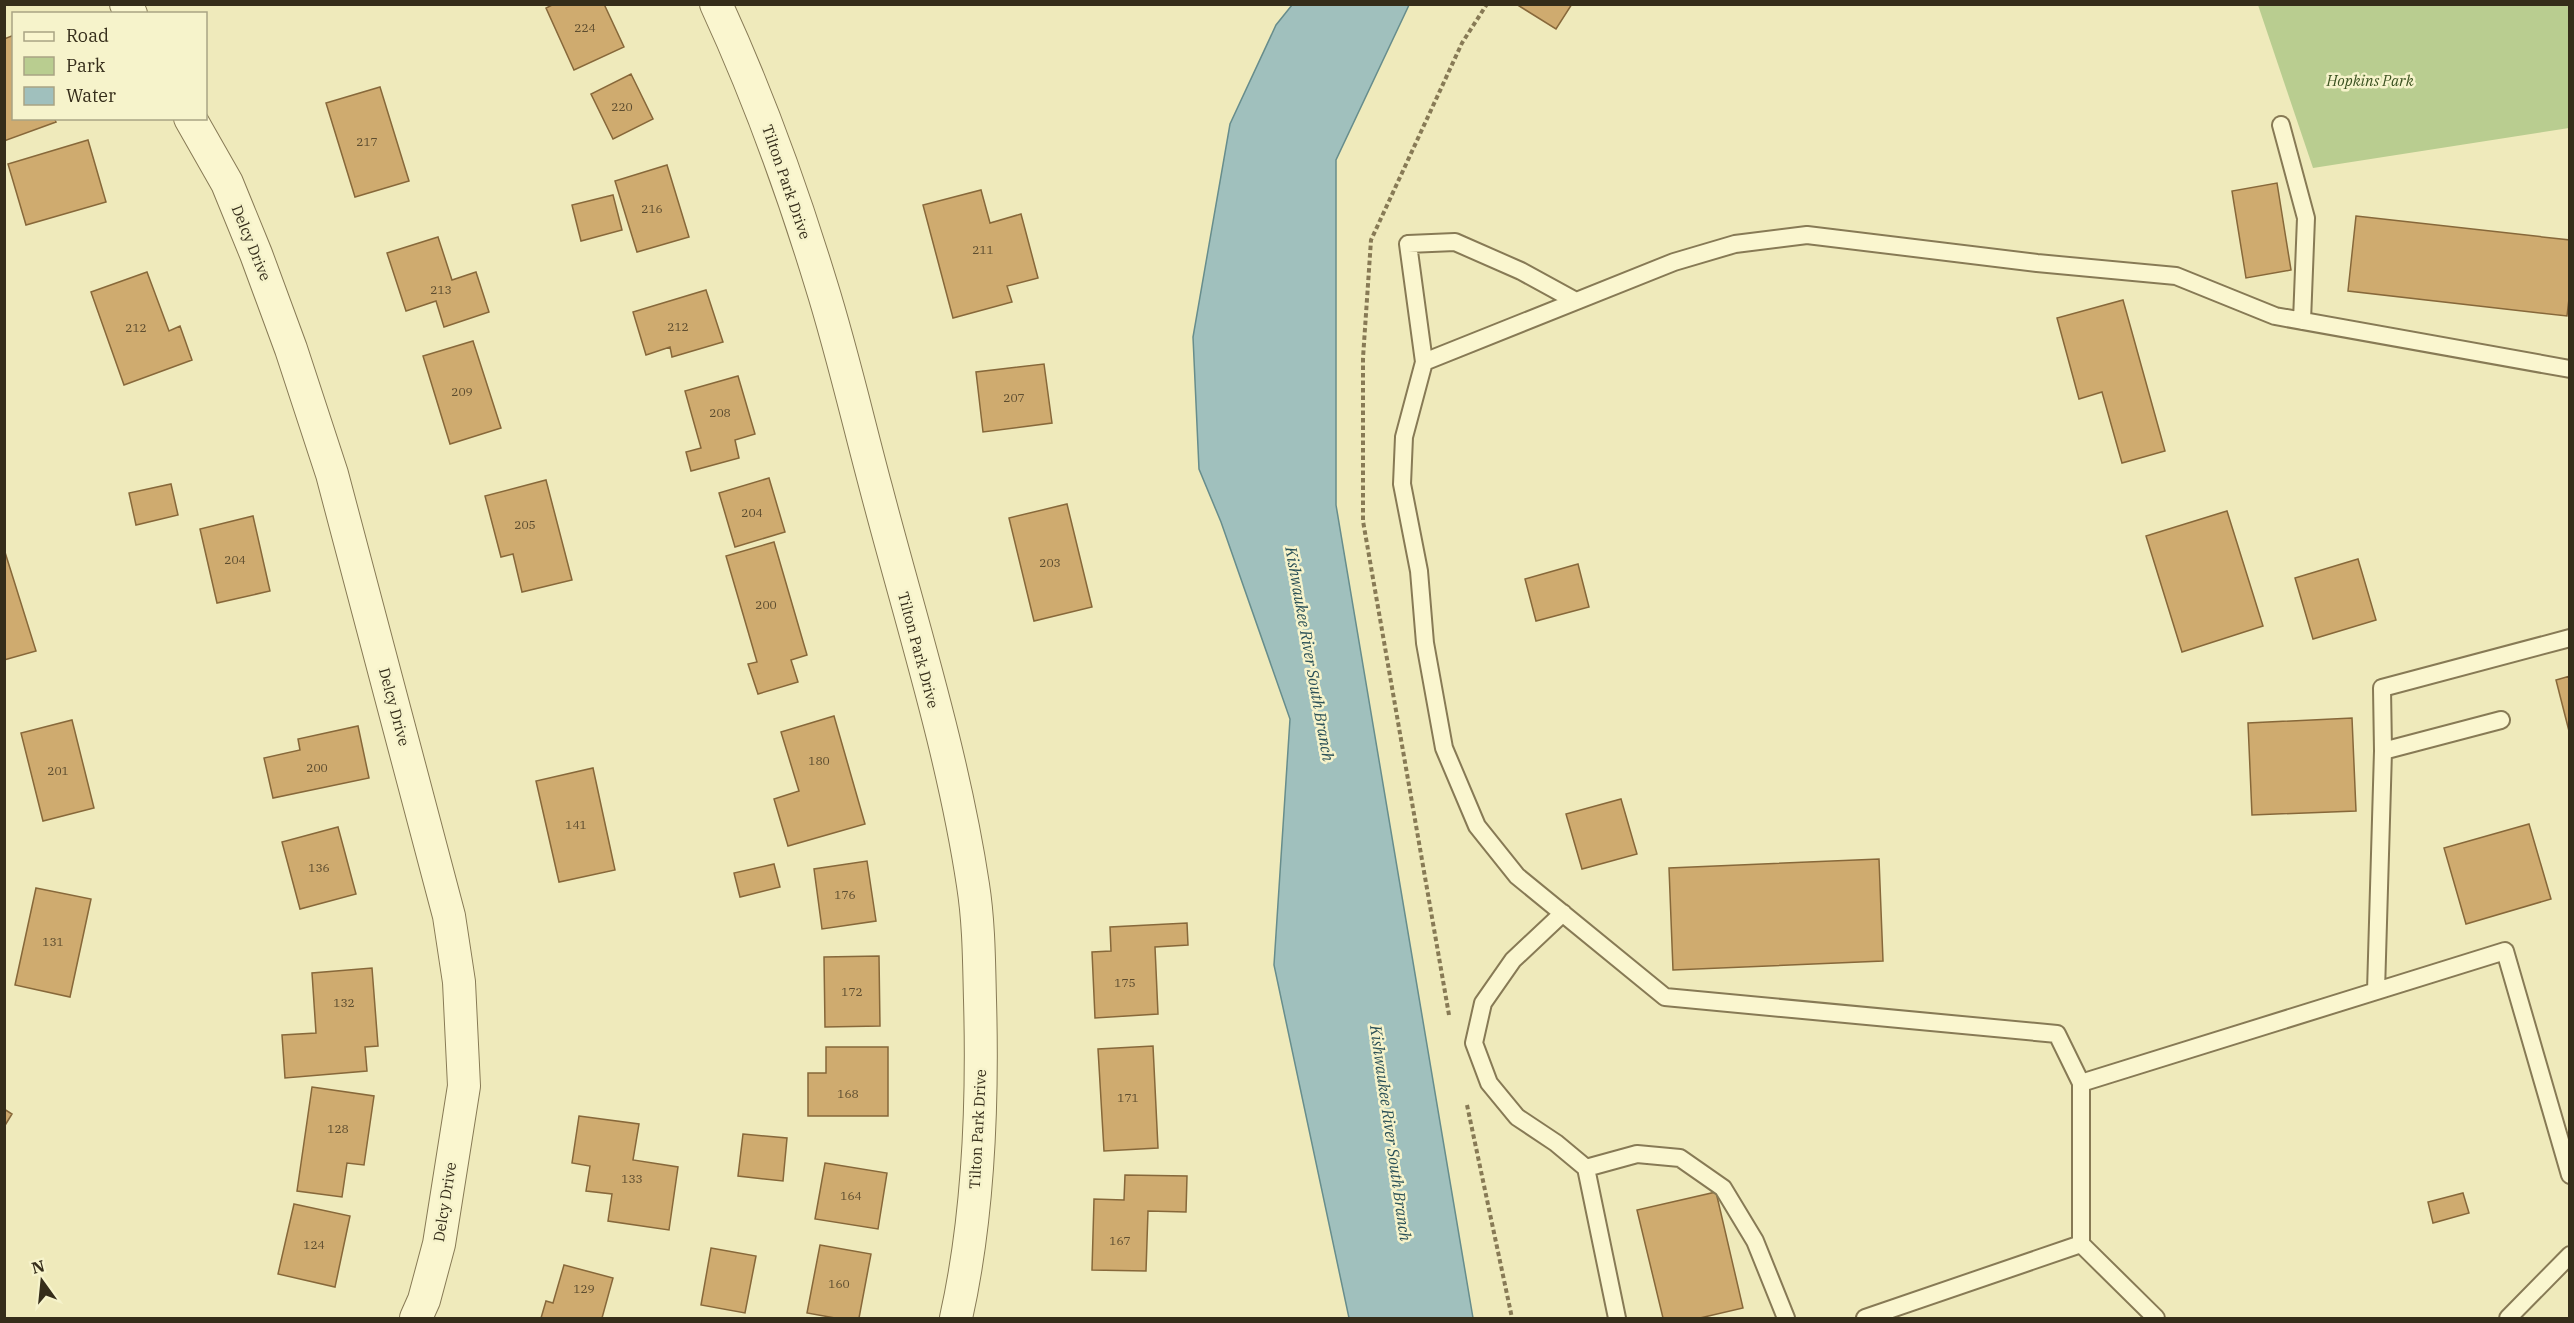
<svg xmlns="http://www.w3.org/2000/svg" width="2574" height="1323" viewBox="0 0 2574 1323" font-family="'IBM Plex Serif',serif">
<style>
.green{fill:#b9cd90}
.water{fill:#a0c0bd;stroke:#678d8c;stroke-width:1.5}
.building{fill:#cfab6f;stroke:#87683a;stroke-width:1.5}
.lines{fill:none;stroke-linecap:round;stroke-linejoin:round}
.lane-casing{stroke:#877a55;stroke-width:20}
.street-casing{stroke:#877a55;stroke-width:34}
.path{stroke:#877a55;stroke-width:4;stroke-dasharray:4.5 3;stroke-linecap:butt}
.lane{stroke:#faf6cf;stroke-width:16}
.street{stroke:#faf6cf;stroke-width:32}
.labels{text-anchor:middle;stroke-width:5;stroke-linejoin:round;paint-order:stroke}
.number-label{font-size:12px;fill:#5c4c2f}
.park-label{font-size:15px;font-style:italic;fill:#3b5220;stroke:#f6f3cb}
.street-label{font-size:15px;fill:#352d1a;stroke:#f6f3cb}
.water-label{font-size:16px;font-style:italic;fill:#294f56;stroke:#f6f3cb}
</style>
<rect width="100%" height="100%" fill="#efeabb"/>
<!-- green -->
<path class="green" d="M2258 5H2569V128L2313 168Z"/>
<!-- water -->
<path class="water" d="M1292 5H1409L1336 160V505L1473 1318H1349L1274 965 1290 719 1221 522 1199 469 1193 337 1230 124 1276 25Z"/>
<!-- building -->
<path class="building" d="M554 4H604L624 47 574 70 546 8Z
M1516 4H1572L1556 29Z
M14 35V118H54L56 122 4 141V39Z
M631 74 653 119 613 139 591 94Z
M380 87 409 181 355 197 326 103Z
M88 140 106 202 26 225 8 164Z
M667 165 689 237 637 252 615 181Z
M2277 183 2291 270 2246 278 2232 191Z
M981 190 990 223 1021 214 1038 278 1007 286 1012 302 953 318 923 205Z
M613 195 622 230 581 241 572 205Z
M2356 216 2570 240V290L2567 316 2348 291Z
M438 237 452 280 476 272 489 312 444 327 436 301 406 311 387 253Z
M147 272 169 331 180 326 192 360 124 385 91 292Z
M706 290 723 342 672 357 670 347 646 355 633 312Z
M2123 300 2165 451 2122 463 2102 392 2079 399 2057 318Z
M473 341 501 428 450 444 423 356Z
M1044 364 1052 423 983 432 976 372Z
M738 376 755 434 735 440 739 458 691 471 686 452 701 448 685 391Z
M769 478 785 532 735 547 719 493Z
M546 480 572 580 522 592 513 554 501 557 485 496Z
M171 484 178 515 136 525 129 493Z
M1067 504 1092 607 1034 621 1009 518Z
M2227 511 2263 626 2182 652 2146 536Z
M253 516 270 591 217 603 200 529Z
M774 542 807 655 791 660 798 682 758 694 748 664 757 662 726 556Z
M4 549 36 651 4 660Z
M2358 559 2376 620 2313 639 2295 578Z
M1578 564 1589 607 1536 621 1525 579Z
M2570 676V735L2556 680Z
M834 716 865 824 788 846 774 799 799 791 781 732Z
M2352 718 2356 811 2252 815 2248 723Z
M72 720 94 808 43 821 21 733Z
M358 726 369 778 273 798 264 758 300 750 298 739Z
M593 768 615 870 559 882 536 781Z
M1621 799 1637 854 1582 869 1566 814Z
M2529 824 2551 899 2466 924 2444 848Z
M338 827 356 894 300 909 282 842Z
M1879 859 1883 961 1673 970 1669 868Z
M867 861 876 921 822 929 814 869Z
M774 864 780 887 740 897 734 873Z
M36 888 91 899 70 997 15 985Z
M1187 923 1188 945 1155 947 1158 1014 1095 1018 1092 952 1111 951 1110 927Z
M879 956 880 1026 825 1027 824 957Z
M372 968 378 1046 365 1047 367 1071 285 1078 282 1035 316 1033 312 973Z
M1153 1046 1158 1148 1104 1151 1098 1049Z
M826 1047H888V1116H808V1073H826Z
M312 1087 374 1096 364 1165 347 1163 342 1197 297 1191Z
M4 1109 12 1114 4 1127Z
M579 1116 639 1124 633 1160 678 1167 669 1230 608 1221 612 1194 586 1191 590 1166 572 1163Z
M743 1134 787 1138 783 1181 738 1176Z
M825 1163 887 1173 878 1229 815 1219Z
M1125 1175 1187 1176 1186 1212 1148 1211 1146 1271 1092 1270 1094 1199 1124 1200Z
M1716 1192 1743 1308 1700 1318H1663L1637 1210Z
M2463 1193 2469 1213 2433 1223 2428 1202Z
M294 1204 350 1216 335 1287 278 1274Z
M820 1245 871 1254 859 1318H835L807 1313Z
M711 1248 756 1256 745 1313 701 1305Z
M564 1265 613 1278 602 1318H541L546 1301 553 1303Z"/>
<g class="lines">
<!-- lane casing -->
<g class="lane-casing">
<path id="lane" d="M2281 125 2306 218 2302 321
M1424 362 1408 244 1455 242 1521 271 1574 300
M2383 751 2501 720
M1563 913 1513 960 1483 1003 1474 1043 1489 1083 1517 1117 1556 1143 1586 1168 1637 1154 1680 1158 1723 1188 1755 1241 1786 1318
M2376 991 2383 751 2382 688 2570 638
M2081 1083 2505 951 2570 1175
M1586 1168 1617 1318
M2081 1244 2156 1318
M1865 1318 2081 1244V1083L2057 1034 1665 997 1517 876 1477 826 1444 748 1425 643 1419 571 1402 484 1404 437 1424 362 1674 262 1735 244 1807 235 2037 263 2176 276 2275 316 2570 369
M2508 1318 2570 1255"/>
</g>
<!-- street casing -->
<g class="street-casing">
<path id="street" d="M126 4 131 14
M716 4C758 95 792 189 821 284 842 351 858 421 876 488 910 618 953 752 973 885 979 923 979 962 980 1000 983 1106 979 1215 956 1318
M190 118 227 183 256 254 291 349 332 474 449 916 459 982 464 1086 439 1244 424 1300 416 1318"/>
</g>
<!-- path -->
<path class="path" d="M1449 1015 1363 521V358L1371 240 1462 43 1487 4
M1467 1105 1512 1318"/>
<!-- lane -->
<use href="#lane" class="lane"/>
<!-- street -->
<use href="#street" class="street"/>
</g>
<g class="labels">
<!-- number labels -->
<g class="number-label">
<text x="585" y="32">224</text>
<text x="622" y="111">220</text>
<text x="367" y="146">217</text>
<text x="652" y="213">216</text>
<text x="983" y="254">211</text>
<text x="441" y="294">213</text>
<text x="678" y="331">212</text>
<text x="136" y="332">212</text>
<text x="462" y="396">209</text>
<text x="1014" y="402">207</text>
<text x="720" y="417">208</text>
<text x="752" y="517">204</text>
<text x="525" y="529">205</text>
<text x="235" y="564">204</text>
<text x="1050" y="567">203</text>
<text x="766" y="609">200</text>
<text x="819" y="765">180</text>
<text x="317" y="772">200</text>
<text x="58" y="775">201</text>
<text x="576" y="829">141</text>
<text x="319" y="872">136</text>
<text x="845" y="899">176</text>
<text x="53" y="946">131</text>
<text x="1125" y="987">175</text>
<text x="852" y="996">172</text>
<text x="344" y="1007">132</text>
<text x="848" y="1098">168</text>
<text x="1128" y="1102">171</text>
<text x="338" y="1133">128</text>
<text x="632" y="1183">133</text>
<text x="851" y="1200">164</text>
<text x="1120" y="1245">167</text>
<text x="314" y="1249">124</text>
<text x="839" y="1288">160</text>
<text x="584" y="1293">129</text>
</g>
<!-- park labels -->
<g class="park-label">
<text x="2370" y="86">Hopkins Park</text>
</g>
<!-- street labels -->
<g class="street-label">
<text transform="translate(786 182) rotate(71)" y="5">Tilton Park Drive</text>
<text transform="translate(251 243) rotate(68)" y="5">Delcy Drive</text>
<text transform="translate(918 650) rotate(75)" y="5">Tilton Park Drive</text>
<text transform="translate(394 707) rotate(75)" y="5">Delcy Drive</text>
<text transform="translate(978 1129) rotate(-87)" y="5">Tilton Park Drive</text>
<text transform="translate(445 1202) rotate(-81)" y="5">Delcy Drive</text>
</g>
<!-- water labels -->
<g class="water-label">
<text transform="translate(1310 654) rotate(80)" y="6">Kishwaukee River South Branch</text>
<text transform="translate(1391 1133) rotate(82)" y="6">Kishwaukee River South Branch</text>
</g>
</g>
<!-- border -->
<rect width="2574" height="1323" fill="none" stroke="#352d1a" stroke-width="12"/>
<!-- legend -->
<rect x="12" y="12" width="195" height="108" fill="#f6f3cb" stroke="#a9a484" stroke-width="1.5"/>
<rect x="24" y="32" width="30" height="9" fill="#faf6cf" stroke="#a9a484" stroke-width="1.5"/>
<text x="66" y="42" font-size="18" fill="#352d1a">Road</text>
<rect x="24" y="57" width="30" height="18" fill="#b9cd90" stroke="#a9a484" stroke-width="1.5"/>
<text x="66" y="72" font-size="18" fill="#352d1a">Park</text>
<rect x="24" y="87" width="30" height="18" fill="#a0c0bd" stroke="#a9a484" stroke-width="1.5"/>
<text x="66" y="102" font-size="18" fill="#352d1a">Water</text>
<!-- north arrow -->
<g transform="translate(42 1281) rotate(345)" stroke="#f6f3cb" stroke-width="4.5" paint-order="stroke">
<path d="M0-4.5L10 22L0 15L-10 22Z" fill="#352d1a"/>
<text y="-9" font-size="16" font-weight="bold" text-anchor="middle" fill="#352d1a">N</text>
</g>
</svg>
